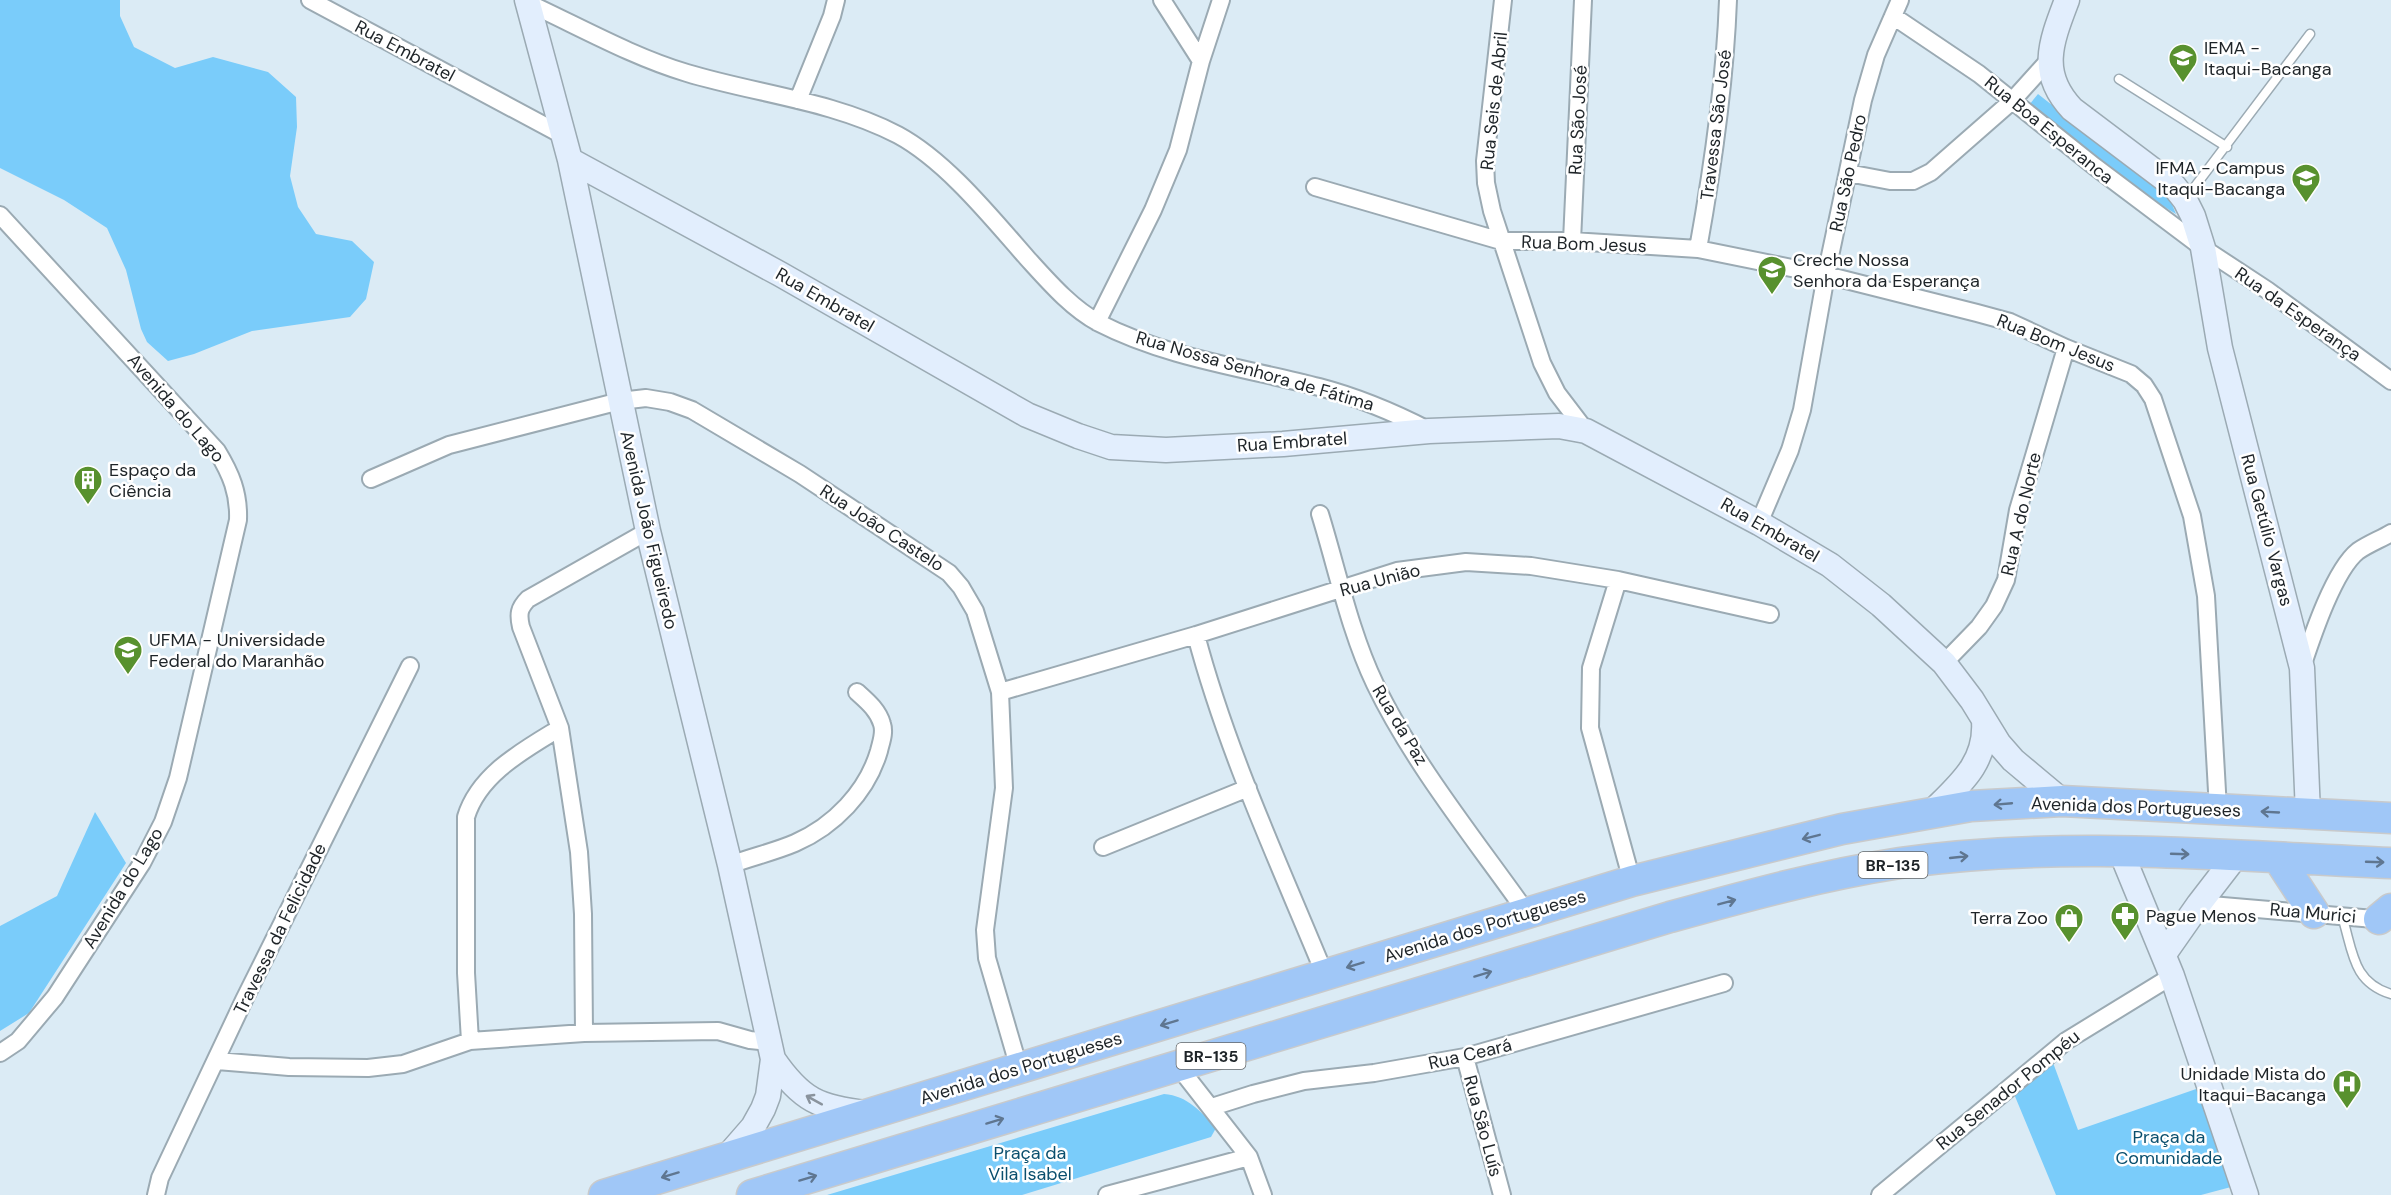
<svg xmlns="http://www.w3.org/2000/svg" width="2391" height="1195" viewBox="0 0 2391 1195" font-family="'DM Sans',sans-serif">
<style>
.green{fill:#7accfa}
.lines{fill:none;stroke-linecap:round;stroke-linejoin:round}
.lane-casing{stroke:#9baab3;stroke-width:11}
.street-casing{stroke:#9baab3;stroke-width:20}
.secondary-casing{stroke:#9baab3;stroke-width:27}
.highway-casing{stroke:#c9cacb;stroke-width:33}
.lane{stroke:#fff;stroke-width:8}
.street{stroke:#fff;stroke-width:16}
.secondary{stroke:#e2eefd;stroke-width:24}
.highway{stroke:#a0c7f7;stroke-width:30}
.oneway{stroke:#5f7690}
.oneway2{stroke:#8a939d}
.labels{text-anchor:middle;stroke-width:5;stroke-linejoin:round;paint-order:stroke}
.shield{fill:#fff;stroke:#626668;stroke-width:1.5}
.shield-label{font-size:16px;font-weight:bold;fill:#1e2428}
.poi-label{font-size:18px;fill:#1e2428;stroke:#fff;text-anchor:start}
.street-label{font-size:18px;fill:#1e2428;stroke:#fff}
.park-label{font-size:18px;fill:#0a4f6e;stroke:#fff}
</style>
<rect width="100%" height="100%" fill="#dbebf5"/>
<!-- green -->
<path class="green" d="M0 0H120V16L134 47 175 68 213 57 268 72 296 97 297 127 290 176 298 207 316 234 352 241 374 262 366 299 350 317 252 331 194 354 168 361 147 342 141 329 126 270 107 228 64 200 0 168Z
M2038 94 2169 197 2176 214 2140 192 2029 105Z
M95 812 126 863 29 1013 0 1031V926L57 896Z
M2052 1060 2078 1130 2199 1088 2231 1187 2201 1195H2056L2014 1094Z
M1164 1094C1188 1096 1200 1111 1216 1128L1211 1137 1022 1195H827Z"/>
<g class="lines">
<!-- lane casing -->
<g class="lane-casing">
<path id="lane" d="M2119 79 2227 147
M2187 197 2310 34
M2342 916C2353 951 2352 982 2391 994"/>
</g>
<!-- street casing -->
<g class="street-casing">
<path id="street" d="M310 0 564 136
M1162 0 1201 61
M1503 0 1485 161 1486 183 1492 211 1542 363 1557 393 1586 431
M528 3C580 27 633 57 687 73 757 94 833 101 898 135 946 161 991 217 1027 258 1048 281 1071 308 1099 323 1167 358 1246 368 1319 387 1357 397 1393 412 1428 430
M1893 16 1979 74 2094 166 2203 248 2267 290 2391 381
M798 100 832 16 836 0
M1848 173 1890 181H1913L1931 172 2012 101 2049 60
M1315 187 1501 241H1572L1698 249 1826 275 1977 313 2010 322 2066 348 2131 374 2144 385 2153 399 2192 516 2206 596 2218 809
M0 215 217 451C231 474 239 493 238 520L178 778 163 822 142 863 55 997 18 1041 0 1053
M1572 241 1583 0
M1698 249C1713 166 1725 84 1728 0
M1097 322 1153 210 1178 150 1201 61 1221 0
M371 479 449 445 620 401 646 398 670 402 692 410 800 474 949 573 961 587 975 611 1000 692 1004 788 985 930 987 958 1019 1068
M1320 514C1337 569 1350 632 1375 684 1413 763 1476 841 1527 913
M1759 523 1790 450 1802 410 1826 275 1863 100 1876 55 1900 0
M1618 580 1591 668 1590 728 1632 881
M1196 635C1227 752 1279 863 1325 975
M1944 663 1979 627 1994 606 2006 580 2018 510 2066 348
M2302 667C2312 637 2334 570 2358 551 2368 544 2381 539 2391 533
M1000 692 1196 635 1397 571 1466 562 1531 566 1618 580 1770 614
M1103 847 1248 788
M730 865C751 857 774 852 795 843 834 826 867 792 879 751 881 742 885 733 882 724 878 710 867 701 857 692
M2199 904 2386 920
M584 1033 583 914 579 852 560 728 521 627C518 614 519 608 528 599L648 531
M470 1041 466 973V817C479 774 524 750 560 728
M1465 1057 1502 1195
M217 1061 289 1067 368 1068 403 1064 470 1041 584 1033 718 1031 750 1040 769 1042
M1178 1066 1249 1157 1263 1195
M1212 1107 1253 1094 1304 1081 1374 1073 1465 1057 1724 983
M156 1195 160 1178 244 1000 410 666
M1107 1195 1249 1157
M1880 1195 2066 1041 2172 976"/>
</g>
<!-- secondary casing -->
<g class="secondary-casing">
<path id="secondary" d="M527 0 570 160 648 531 730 865 773 1059 768 1096 763 1109 753 1127 726 1158
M2067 0C2051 42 2038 73 2072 109L2174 186 2185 200 2193 216 2203 248 2220 348 2302 668 2308 814
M570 160 780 274 1027 415 1078 436 1111 447 1166 450 1283 444 1429 431 1559 426 1586 431 1759 523 1830 565 1881 605 1944 663 1972 700 1999 744 2013 760 2062 801
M1932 812C1959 785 1987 763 1984 721
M2121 852 2172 976 2246 1195
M2164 954 2199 904 2236 856
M773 1059C801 1100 819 1108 867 1113"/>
</g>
<!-- highway casing -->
<g class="highway-casing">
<path id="highway" d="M2278 858 2314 913
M2379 919 2391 909
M604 1195 1632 881 1842 829 1971 806 2062 801 2391 818
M752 1195 1670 917C1746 896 1822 875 1900 863 2062 840 2228 856 2391 863"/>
</g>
<!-- lane -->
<use href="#lane" class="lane"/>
<!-- street -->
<use href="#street" class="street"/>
<!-- secondary -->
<use href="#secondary" class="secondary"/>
<!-- highway -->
<use href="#highway" class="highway"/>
</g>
<!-- one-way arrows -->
<defs><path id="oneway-shaft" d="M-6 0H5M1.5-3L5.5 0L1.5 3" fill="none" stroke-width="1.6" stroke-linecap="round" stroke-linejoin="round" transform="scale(1.5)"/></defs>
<g class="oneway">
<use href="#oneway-shaft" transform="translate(2003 804) rotate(175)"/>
<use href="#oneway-shaft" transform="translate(2270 812) rotate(-177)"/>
<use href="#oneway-shaft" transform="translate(1811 837) rotate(166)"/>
<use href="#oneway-shaft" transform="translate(2180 854) rotate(2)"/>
<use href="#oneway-shaft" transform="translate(1959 857) rotate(-6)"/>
<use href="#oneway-shaft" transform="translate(2375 862) rotate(2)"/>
<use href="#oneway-shaft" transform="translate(1727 902) rotate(-15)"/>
<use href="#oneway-shaft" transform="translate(1355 965) rotate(163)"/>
<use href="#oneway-shaft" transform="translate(1483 974) rotate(-17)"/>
<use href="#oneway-shaft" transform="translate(1169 1023) rotate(163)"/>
<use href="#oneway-shaft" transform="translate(995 1121) rotate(-17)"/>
<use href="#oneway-shaft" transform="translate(670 1175) rotate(163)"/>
<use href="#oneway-shaft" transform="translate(808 1178) rotate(-17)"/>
</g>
<use class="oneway2" href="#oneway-shaft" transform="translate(814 1100) rotate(-151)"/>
<!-- icons -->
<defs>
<g id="university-pin" transform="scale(1.5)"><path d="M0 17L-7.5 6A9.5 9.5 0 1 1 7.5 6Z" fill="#58912e" stroke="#fff"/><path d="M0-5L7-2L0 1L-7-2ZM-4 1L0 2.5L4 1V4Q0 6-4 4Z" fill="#fff"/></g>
<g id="school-pin" transform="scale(1.5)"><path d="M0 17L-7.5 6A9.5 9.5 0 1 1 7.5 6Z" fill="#58912e" stroke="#fff"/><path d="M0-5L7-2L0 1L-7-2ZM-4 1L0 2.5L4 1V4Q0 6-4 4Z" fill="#fff"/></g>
<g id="building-pin" transform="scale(1.5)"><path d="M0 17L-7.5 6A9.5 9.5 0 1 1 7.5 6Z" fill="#58912e" stroke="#fff"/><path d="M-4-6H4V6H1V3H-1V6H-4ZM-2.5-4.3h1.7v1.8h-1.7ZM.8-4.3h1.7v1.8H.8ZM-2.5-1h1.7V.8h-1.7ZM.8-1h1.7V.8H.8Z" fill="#fff"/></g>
<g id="pharmacy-pin" transform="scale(1.5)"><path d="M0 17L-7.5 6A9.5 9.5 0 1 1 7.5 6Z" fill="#58912e" stroke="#fff"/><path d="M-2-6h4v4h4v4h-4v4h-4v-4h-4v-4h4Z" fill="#fff"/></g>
<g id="shop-pin" transform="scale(1.5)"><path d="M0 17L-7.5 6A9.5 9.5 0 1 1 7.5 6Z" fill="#58912e" stroke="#fff"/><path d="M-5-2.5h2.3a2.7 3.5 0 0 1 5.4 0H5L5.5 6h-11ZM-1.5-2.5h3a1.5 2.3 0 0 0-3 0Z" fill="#fff"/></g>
<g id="hospital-pin" transform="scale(1.5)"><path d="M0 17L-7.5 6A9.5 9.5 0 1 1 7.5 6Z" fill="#58912e" stroke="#fff"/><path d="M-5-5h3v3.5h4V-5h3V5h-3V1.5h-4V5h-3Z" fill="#fff"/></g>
</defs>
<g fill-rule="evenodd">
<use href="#university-pin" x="2183" y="58"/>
<use href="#university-pin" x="2306" y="178"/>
<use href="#school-pin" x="1772" y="270"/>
<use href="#building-pin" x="88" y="480"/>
<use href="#university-pin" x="128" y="650"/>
<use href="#pharmacy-pin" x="2125" y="916"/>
<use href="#shop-pin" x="2069" y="918"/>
<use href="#hospital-pin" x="2347" y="1084"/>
</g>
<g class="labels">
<!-- shield labels -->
<g class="shield">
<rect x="1858.5" y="852" width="69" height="26" rx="4.5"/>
<rect x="1176.5" y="1043" width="69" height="26" rx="4.5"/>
</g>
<g class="shield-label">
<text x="1893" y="871">BR-135</text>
<text x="1211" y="1062">BR-135</text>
</g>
<!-- poi labels -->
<g class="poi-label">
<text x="2204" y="54">IEMA -<tspan x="2204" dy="21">Itaqui-Bacanga</tspan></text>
<text x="2285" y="174" text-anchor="end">IFMA - Campus<tspan x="2285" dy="21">Itaqui-Bacanga</tspan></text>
<text x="1793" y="266">Creche Nossa<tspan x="1793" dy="21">Senhora da Esperança</tspan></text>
<text x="109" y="476">Espaço da<tspan x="109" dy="21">Ciência</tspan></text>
<text x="149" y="646">UFMA - Universidade<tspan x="149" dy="21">Federal do Maranhão</tspan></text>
<text x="2146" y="922">Pague Menos</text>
<text x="2048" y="924" text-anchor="end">Terra Zoo</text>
<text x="2326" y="1080" text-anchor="end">Unidade Mista do<tspan x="2326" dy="21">Itaqui-Bacanga</tspan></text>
</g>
<!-- street labels -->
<g class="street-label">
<text transform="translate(405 51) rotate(28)" y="6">Rua Embratel</text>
<text transform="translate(1494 101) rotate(-84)" y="6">Rua Seis de Abril</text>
<text transform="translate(1578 120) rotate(-87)" y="6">Rua São José</text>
<text transform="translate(1716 125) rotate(-83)" y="6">Travessa São José</text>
<text transform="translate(2049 130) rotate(39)" y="6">Rua Boa Esperanca</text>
<text transform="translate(1848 173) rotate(-78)" y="6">Rua São Pedro</text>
<text transform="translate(1584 244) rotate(2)" y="6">Rua Bom Jesus</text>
<text transform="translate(825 300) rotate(30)" y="6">Rua Embratel</text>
<text transform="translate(2298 314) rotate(35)" y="6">Rua da Esperança</text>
<text transform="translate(2056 343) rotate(22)" y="6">Rua Bom Jesus</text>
<text transform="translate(1255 371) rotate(16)" y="6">Rua Nossa Senhora de Fátima</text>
<text transform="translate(176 408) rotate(49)" y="6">Avenida do Lago</text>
<text transform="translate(1292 442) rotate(-4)" y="6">Rua Embratel</text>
<text transform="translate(2021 514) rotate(-77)" y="6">Rua A do Norte</text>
<text transform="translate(882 528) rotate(33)" y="6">Rua João Castelo</text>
<text transform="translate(649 530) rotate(77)" y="6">Avenida João Figueiredo</text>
<text transform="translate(1770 530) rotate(30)" y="6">Rua Embratel</text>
<text transform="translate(2267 530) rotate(75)" y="6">Rua Getúlio Vargas</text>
<text transform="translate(1380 580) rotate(-15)" y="6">Rua União</text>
<text transform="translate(1400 725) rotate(59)" y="6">Rua da Paz</text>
<text transform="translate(2136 807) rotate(2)" y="6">Avenida dos Portugueses</text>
<text transform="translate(123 888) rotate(-59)" y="6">Avenida do Lago</text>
<text transform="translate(2313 913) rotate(5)" y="6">Rua Murici</text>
<text transform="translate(1485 926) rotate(-17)" y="6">Avenida dos Portugueses</text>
<text transform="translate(280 929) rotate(-64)" y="6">Travessa da Felicidade</text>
<text transform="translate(1470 1054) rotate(-13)" y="6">Rua Ceará</text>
<text transform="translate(1021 1068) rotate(-17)" y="6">Avenida dos Portugueses</text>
<text transform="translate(2008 1090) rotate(-39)" y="6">Rua Senador Pompéu</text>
<text transform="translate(1483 1126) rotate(75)" y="6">Rua São Luís</text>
</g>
<!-- park labels -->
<g class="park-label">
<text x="2169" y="1143">Praça da<tspan x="2169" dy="21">Comunidade</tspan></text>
<text x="1030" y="1159">Praça da<tspan x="1030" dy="21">Vila Isabel</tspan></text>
</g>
</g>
</svg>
